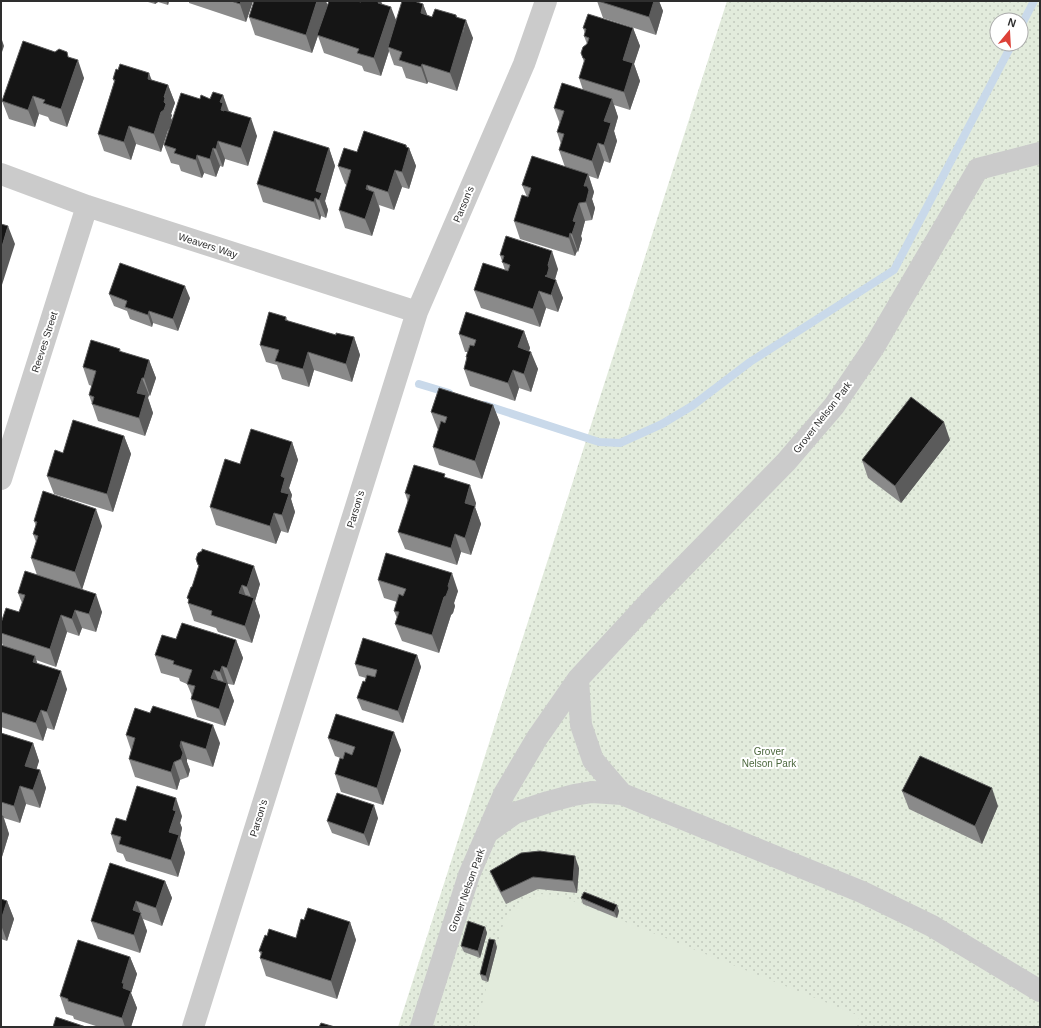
<svg xmlns="http://www.w3.org/2000/svg" width="1041" height="1028" viewBox="0 0 1041 1028" font-family="Helvetica,sans-serif">
<style>
.grass{fill:url(#grass-dots);fill-rule:evenodd}
.garden{fill:#e2ebdc}
.lines{fill:none;stroke-linecap:round;stroke-linejoin:round}
.stream{stroke:#c9d9ea;stroke-width:8}
.minor{stroke:#cbcbcb;stroke-width:22}
.wall{fill:#8a8a8a}
.shaded-wall{fill:#5b5b5b}
.building{fill:#151515;stroke:#5b5b5b}
.labels{text-anchor:middle;stroke-width:4;stroke-linejoin:round;paint-order:stroke}
.street-label{font-size:10px;fill:#2e2e2e;stroke:#fff}
.park-label{font-size:10px;fill:#4b673d;stroke:#fff}
</style>
<defs>
<pattern id="grass-dots" width="8" height="8" patternUnits="userSpaceOnUse"><rect width="8" height="8" fill="#e2ebdc"/><path d="M2 2h.1M6 6h.1" fill="none" stroke="#c2cabd" stroke-width="1.8" stroke-linecap="round"/></pattern>
</defs>
<rect width="100%" height="100%" fill="#fff"/>
<!-- grass -->
<path class="grass" d="M727 1H1040V1027H398ZM997 20H1021V44H997Z"/>
<!-- garden -->
<path class="garden" d="M537 894 558 895 860 1016 855 1027H476L504 921 517 905Z"/>
<g class="lines">
<!-- stream -->
<path class="stream" d="M1021 26 1034 1
M419 384 449 393
M485 405 599 442 620 443 662 424 692 406 750 362 894 270 1012 44"/>
<!-- minor -->
<path class="minor" d="M1 174 87 206 417 312
M1 479 87 206
M578 679 581 725 593 760 622 794 862 892 932 926 1040 991
M487 833 515 813 548 802 574 795 592 792 622 794
M193 1027 417 312 524 64 546 1
M421 1027 469 875 504 794 537 738 578 679 651 600 786 462 834 406 874 347 978 169 1040 153"/>
</g>
<!-- wall -->
<path class="wall" d="M148 1H169L168 5 158 2 155 4 148 2Z
M189 1H253L246 22 189 3Z
M597 1H659L663 11 656 35 603 18Z
M382 4 396 20 423 4 427 15 432 17 456 15 457 17 473 38 457 91 428 82 427 84 406 78 402 67 394 65 389 51 381 76 364 71 362 66 324 53 318 36 312 53 255 35 249 17 327 5Z
M583 28H633L640 46 634 64 640 81 630 110 614 105 618 117 614 131 617 141 610 163 604 161 598 179 589 176 594 192 592 199 595 208 592 220 585 221 581 236 582 239 578 252 577 251 575 256 520 239 514 221 527 197 522 185 565 167 559 150 561 144 557 132 560 124 554 108 583 90 579 78 584 62 581 53 587 44 584 36 585 33Z
M68 57 84 78 67 127 50 121 48 117 39 114 35 127 9 119 2 101Z
M113 79 152 80 168 85 175 103 171 114 172 115 171 118 172 120 200 99H210L223 95 229 111 257 136 248 166 225 159 223 167 220 166 216 177 204 173 202 178 181 171 179 165 171 163 164 145 169 128 168 130 161 152 136 144 131 160 104 151 98 134 114 82Z
M406 145 407 148H409L416 166 409 189 402 187 394 210 379 205 380 210 372 236 345 228 339 210 347 185 345 184 338 166Z
M329 148 335 166 325 201 328 210 326 218 321 216 320 220 263 202 257 184Z
M500 255 558 269 555 280 563 298 558 312 546 308 540 327 481 308 474 290 505 270Z
M109 294 190 298 178 331 153 323 152 327 130 319 127 311 114 306Z
M286 317 288 321 336 335 354 337 360 355 352 382 314 370 309 387 282 379 277 365 266 362 260 345Z
M524 331 530 348 529 351 538 369 531 392 519 388 515 401 470 386 464 369 467 359 466 357 468 352H465L459 334Z
M120 349 121 352 149 360 156 378 150 396 149 395 148 398 153 413 145 436 98 421 89 395 92 386 89 385 83 367Z
M493 405 500 423 482 479 439 465 433 447 439 430H438L431 412Z
M124 436 131 454 113 512 54 494 47 476 63 453Z
M950 440 901 503 868 478 862 460Z
M292 442 298 460 289 488 292 495 291 499 295 512 288 533 281 531 276 544 216 525 210 507 240 464Z
M446 478 476 503 475 507 481 524 471 555 461 552 457 565 405 549 398 532 408 502 405 493Z
M34 521 102 526 82 589 102 612 96 632 82 628 79 636 67 632 56 667 36 660 37 664 67 689 54 730 47 728 43 741 1 727V645L3 646 1 640V623L19 612 22 603 18 593 37 575 31 558 36 542 33 534 36 526Z
M196 559 260 584 255 601 260 616 252 643 218 632 216 628 194 621 188 603 189 601 187 598 192 587 199 567Z
M378 580 458 591 454 603 455 606 453 613 451 615 439 653 402 641 395 624 397 618 394 611 397 602 384 598Z
M176 639 236 640 243 658 234 685 228 684V685L234 701 225 726 197 717 191 699 192 696 187 684 180 681 179 678 161 673 155 655Z
M417 655 421 667 403 723 362 710 357 698 366 678 359 676 355 664Z
M1 733 33 743 39 761 36 769 40 770 46 788 40 808 26 804 20 823 4 818 9 834 1 860Z
M126 735 220 743 213 767 187 759V762L190 770 188 777 180 780 177 790 135 777 129 759 131 750Z
M328 738 401 750 383 805 341 792 335 774 343 759 335 756Z
M902 791 998 806 982 844 909 809Z
M182 816 180 823 182 828 180 838 185 853 178 877 126 861 123 854 117 852 111 834 126 821Z
M378 818 369 846 332 833 327 821Z
M579 868 577 893 538 889 506 904 495 883 490 871Z
M165 881 172 898 162 926 143 919 147 931 140 953 98 939 91 921Z
M581 898 619 911 617 918 583 904Z
M1 899 7 901 14 919 7 941 1 939Z
M304 920 350 922 356 940 337 999 266 976 260 958 261 955 259 951 267 936 296 938Z
M485 927 487 933 480 958 464 952 461 946Z
M497 947 488 982 482 980 480 974Z
M130 957 137 974 131 993 137 1008 131 1027H99L74 1019 73 1016 66 1014 60 996Z"/>
<!-- shaded-wall -->
<path class="shaded-wall" d="M154 1H158V2L155 4Z
M166 1H169L168 5Z
M241 1H253L246 22 240 4Z
M317 1H326L328 6 312 53 306 35Z
M379 1H381L387 16 378 3Z
M652 1H659L663 11 656 35 649 17Z
M423 4 430 22 421 13Z
M391 7 398 25 388 47 389 51 381 76 374 58Z
M456 15 463 33 466 20 473 38 457 91 450 73Z
M633 28 640 46 634 64 640 81 630 110 624 92 623 60Z
M1 37 4 46 1 55Z
M78 60 84 78 67 127 61 109Z
M422 64 428 82 427 84 421 67Z
M149 73 156 91 148 79Z
M168 85 175 103 171 114 172 115 171 118 173 122 171 127 168 130 161 152 154 134Z
M223 95 229 113 221 110 220 102Z
M33 96 39 114 35 127 28 110Z
M612 99 618 117 614 131 617 141 610 163 604 145V121Z
M251 118 257 136 248 166 241 148Z
M129 126 136 144 131 160 124 142Z
M218 141 225 159 223 167 216 149Z
M598 143 604 161 598 179 592 161Z
M406 145 409 151V148L416 166 409 189 402 172Z
M213 148 220 166 216 177 210 159Z
M329 148 335 166 325 201 328 210 326 218 316 191Z
M197 155 204 173 202 178 196 160Z
M395 170 402 187 394 210 388 192Z
M588 174 594 192 592 199 595 208 592 220 586 202 584 186Z
M367 185 372 198 374 192 380 210 372 236 365 219 366 189Z
M315 198 321 216 320 220 314 202Z
M579 203 585 221 581 236 582 239 578 252 572 234 573 221Z
M8 226 15 244 1 288V250Z
M570 233 577 251 575 256 569 238Z
M552 251 558 269 554 282 556 280 563 298 558 312 545 276Z
M185 286 190 298 178 331 173 319Z
M539 291 546 308 540 327 533 309Z
M149 311 153 323 152 327 148 315Z
M524 331 530 348 525 365 518 347Z
M354 337 360 355 352 382 346 364Z
M308 352 314 370 309 387 303 369Z
M531 352 538 369 531 392 524 374Z
M149 360 156 378 150 396 144 378Z
M513 370 519 388 515 401 508 383Z
M142 378 149 395 148 398 153 413 145 436 139 418 137 393Z
M493 405 500 423 482 479 475 461Z
M944 422 950 440 901 503 895 486Z
M124 436 131 454 113 512 107 494Z
M292 442 298 460 289 488 292 495 291 499 295 512 288 533 282 515 281 476Z
M470 485 476 503 475 507 481 524 471 555 465 538V503Z
M96 509 102 526 82 590 75 572Z
M274 513 281 531 276 544 270 526Z
M455 534 461 552 457 565 451 548Z
M254 566 260 584 255 601 260 616 252 643 245 626 253 602 247 587Z
M452 573 458 591 454 603 455 606 453 613 451 615 439 653 432 635Z
M242 585 248 603 239 593Z
M96 594 102 612 96 632 89 614Z
M75 610 82 628 79 636 72 619Z
M61 615 67 632 56 667 50 649Z
M236 640 243 658 234 685 227 668Z
M417 655 421 667 403 723 398 711Z
M35 656 41 674 33 662Z
M222 666 228 684V685L234 701 225 726 219 709 226 688 220 672Z
M214 670 221 688 211 678Z
M61 671 67 689 54 730 47 712Z
M41 710 47 728 43 741 36 723Z
M213 725 220 743 213 767 206 749Z
M394 732 401 750 383 805 377 788Z
M181 741 187 759V762L190 770 188 777 181 759 180 746Z
M33 743 39 761 32 784 25 766Z
M174 762 180 780 177 790 171 772Z
M40 770 46 788 40 808 33 790Z
M20 786 26 804 20 823 14 806Z
M992 788 998 806 982 844 975 826Z
M176 798 182 816 180 823 182 828 180 838 185 853 178 877 171 860 169 832 173 810Z
M374 805 378 818 369 846 364 834Z
M3 816 9 834 1 860V822Z
M575 856 579 868 577 893 573 881Z
M165 881 172 898 162 926 156 908Z
M7 901 14 919 7 941 1 925V920Z
M136 901 147 931 140 953 134 935 133 910Z
M617 905 619 911 617 918 614 912Z
M350 922 356 940 337 999 331 981Z
M485 927 487 933 480 958 478 951Z
M495 940 497 947 488 982 486 976Z
M130 957 137 974 131 993 137 1008 131 1027H125L122 1018 123 988 122 983Z"/>
<!-- building -->
<path class="building" d="M231 1H241L240 4Z
M254 1H317L306 35 249 17Z
M329 1H357L361 2 362 1H379L378 3 391 7 374 58 357 53 359 49 317 35Z
M402 1H414L423 4 421 13 432 17 435 9 456 15V17L466 20 450 73 422 64 421 67 399 60 402 52 388 47Z
M598 1H654L649 17Z
M588 14 633 28 623 60 633 63 624 92 579 78 585 59 583 58 581 53 583 47 587 44 589 38 584 36 586 29 583 28Z
M23 41 55 52 59 49 67 52 68 57 78 60 61 109 43 103 45 100 33 96 28 110 2 101Z
M120 64 149 73 148 79 168 85 164 97 165 98 164 102 166 104 164 110 161 112 154 134 129 126 124 142 98 134 115 80 113 79 116 69 118 70Z
M562 83 612 99 604 121 611 123 604 145 598 143 592 161 559 150 564 134 557 132 564 111 554 108Z
M213 92 223 95 220 102 223 103 221 110 224 111V110L251 118 241 148 218 141 216 149 213 148 210 159 197 155 196 160 174 153 176 149 164 145 181 93 200 99 201 95 210 99Z
M274 131 329 148 316 191 322 193 319 200 315 198 314 202 257 184Z
M364 131 406 145V147L409 148 402 172 395 170 388 192 367 185 366 189 374 192 365 219 339 210 351 170 338 166 344 148 357 152Z
M532 156 588 174 584 186H587L589 190 586 202 579 203 573 221 576 222 572 234 570 233 569 238 514 221 522 195 528 197 531 188 522 185Z
M1 224 8 226 1 250Z
M506 236 552 251 548 265 549 268 547 275 545 276 556 280 551 295 539 291 533 309 474 290 483 263 508 271 510 265 502 262 504 256 500 255Z
M120 263 185 286 173 319 149 311 148 315 125 307 127 301 109 294Z
M269 312 286 317 285 320 336 335V333L354 337 346 364 308 352 303 369 275 361 279 350 260 345Z
M466 312 524 331 518 347 531 352 524 374 513 370 508 383 464 369 467 357H466L470 345 474 346 476 340 459 334Z
M91 340 120 349 119 351 149 360 144 378H142L137 393 146 395 139 418 92 404 94 397 89 395 96 371 83 367Z
M439 388 493 405 475 461 433 447 441 421 445 423 447 417 431 412Z
M911 397 944 422 895 486 862 460Z
M73 420 124 436 107 494 47 476 55 450 63 453Z
M251 429 292 442 281 476 285 478 281 492 289 494 282 515 274 513 270 526 210 507 225 459 240 464Z
M414 465 445 474 444 477 470 485 465 503 475 506 465 538 455 534 451 548 398 532 410 495 405 493Z
M43 491 96 509 75 572 31 558 38 536 33 534 37 522 34 521Z
M202 549 254 566 247 587 242 585 239 593 254 598 245 626 211 615 212 611 188 603 189 599 187 598 191 587H192L199 565H198L196 559 198 553 202 551Z
M386 553 452 573 448 586 449 588 446 596 444 597 432 635 395 624 399 612 394 611 399 594 403 596 406 589 378 580Z
M25 571 96 594 89 614 75 610 72 619 61 615 50 649 1 633V623L6 608 19 612 25 595 18 593Z
M182 623 236 640 227 668 222 666 220 672 214 670 211 678 227 683 219 709 191 699 195 686 187 684 192 670 173 664 174 661 155 655 162 635 176 639Z
M363 638 417 655 398 711 357 698 363 681 365 682 367 675 375 677 377 670 355 664Z
M1 645 35 656 33 662 61 671 47 712 41 710 36 723 1 712Z
M153 706 213 725 206 749 181 741 180 746 183 753 181 759 174 762 171 772 129 759 135 738 126 735 135 708 150 713Z
M336 714 394 732 377 788 335 774 340 758 343 759 345 752 352 755 355 747 328 738Z
M1 733 33 743 25 766 40 770 33 790 20 786 14 806 1 802Z
M920 756 992 788 975 826 902 791Z
M137 786 176 798 173 810 176 811 169 832 179 835 171 860 119 844 121 837 111 834 116 818 126 821Z
M337 793 374 805 364 834 327 821Z
M1 816H3L1 822Z
M540 851 575 856 573 881 533 877 501 892 490 871 521 853Z
M110 863 165 881 156 908 136 901 133 910 141 913 134 935 91 921Z
M584 892 617 905 614 912 581 898Z
M1 899 7 901 1 920Z
M308 908 350 922 331 981 260 958 262 952 259 951 265 935 267 936 269 929 296 938 301 919 304 920Z
M468 921 485 927 478 951 461 946Z
M489 939 495 940 486 976 480 974Z
M78 940 130 957 122 983H124L123 988 131 991 122 1018 68 1001V999L60 996Z
M56 1017 86 1027H53Z
M321 1023 335 1027H319Z"/>
<g class="labels">
<!-- street labels -->
<g class="street-label">
<text transform="translate(463 204) rotate(-67)" y="4">Parson's</text>
<text transform="translate(208 245) rotate(18)" y="4">Weavers Way</text>
<text transform="translate(44 342) rotate(-72)" y="4">Reeves Street</text>
<text transform="translate(822 417) rotate(-52)" y="4">Grover Nelson Park</text>
<text transform="translate(355 509) rotate(-73)" y="4">Parson's</text>
<text transform="translate(258 818) rotate(-73)" y="4">Parson's</text>
<text transform="translate(466 890) rotate(-70)" y="4">Grover Nelson Park</text>
</g>
<!-- park labels -->
<g class="park-label">
<text x="769" y="755">Grover<tspan x="769" dy="12">Nelson Park</tspan></text>
</g>
</g>
<!-- border -->
<rect width="1041" height="1028" fill="none" stroke="#2e2e2e" stroke-width="4"/>
<!-- north arrow -->
<g transform="translate(1009 32) rotate(18)"><circle r="19" fill="#ffffff" stroke="#ababab"/>
<path d="M0-3L7 15L0 10L-7 15Z" fill="#dd4138"/>
<text y="-6" font-size="11" font-weight="bold" text-anchor="middle" fill="#2e2e2e">N</text>
</g>
</svg>
